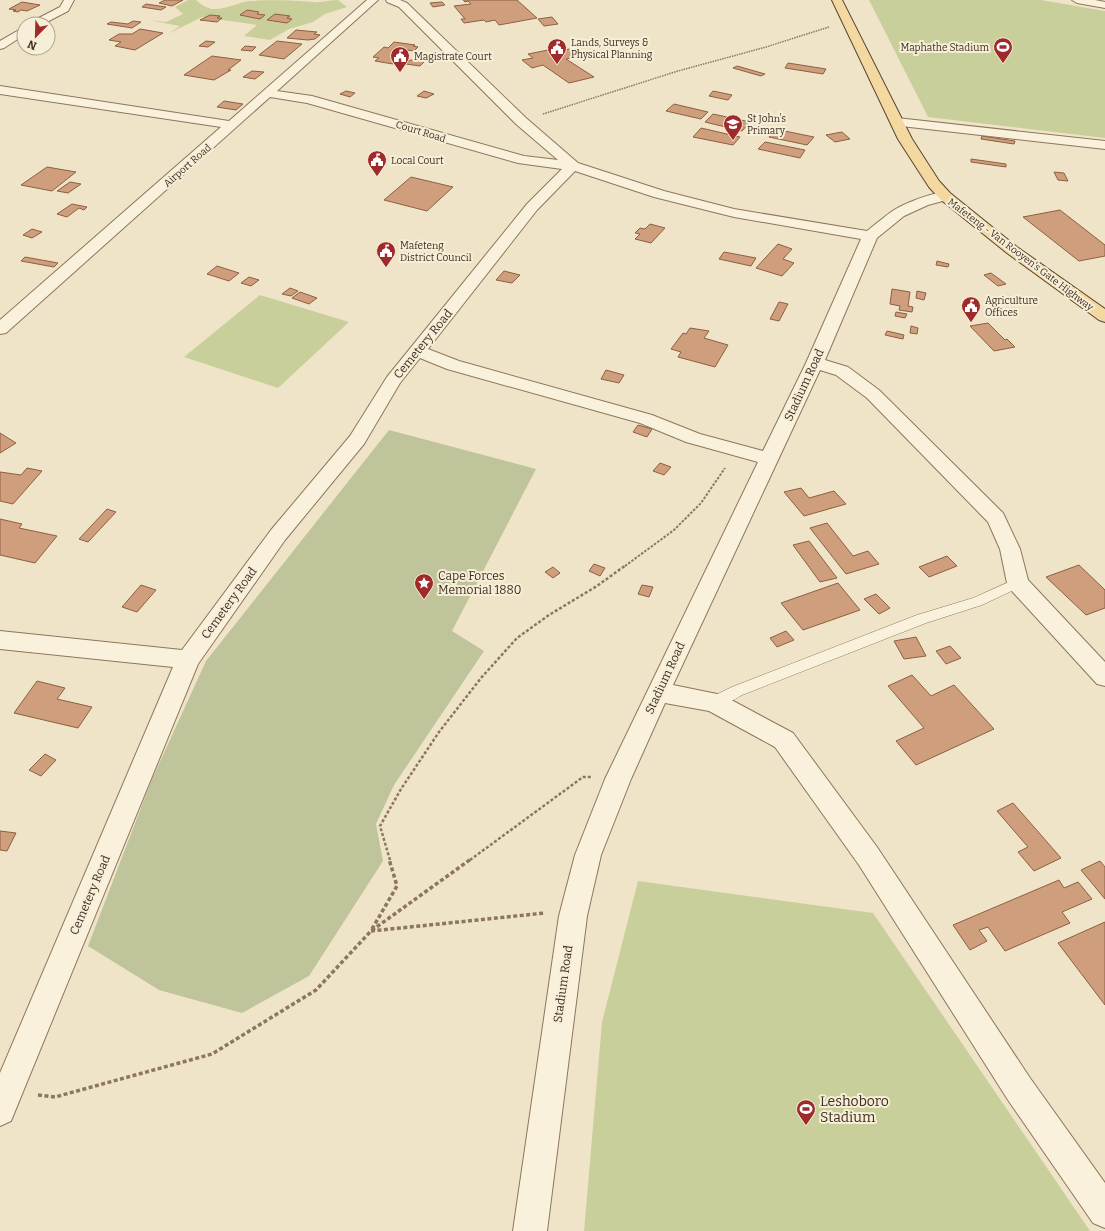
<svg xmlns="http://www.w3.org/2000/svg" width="1105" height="1231" viewBox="0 0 1105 1231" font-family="Bitter,serif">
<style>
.green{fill:#c9cf9b}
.cemetery{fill:#bfc49a}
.building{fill:#cf9f7d;stroke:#8d5f41}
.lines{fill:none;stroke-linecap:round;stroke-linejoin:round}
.lane-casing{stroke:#8d765c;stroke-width:1}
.street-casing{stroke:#8d765c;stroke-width:2}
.primary-casing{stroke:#5b4430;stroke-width:2}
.path-far3{stroke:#8d765c;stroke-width:1.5;stroke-dasharray:1.5 1;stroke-linecap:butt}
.path-far2{stroke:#8d765c;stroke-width:2;stroke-dasharray:2.5 1.5;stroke-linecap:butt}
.path-far1{stroke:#8d765c;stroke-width:2.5;stroke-dasharray:3 2;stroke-linecap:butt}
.path{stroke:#8d765c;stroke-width:3.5;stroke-dasharray:4 2.5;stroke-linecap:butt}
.lane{fill:#faf1dc;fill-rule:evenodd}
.street{fill:#faf1dc;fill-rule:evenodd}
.primary{fill:#f3d9a0;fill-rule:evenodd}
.labels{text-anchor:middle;stroke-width:4;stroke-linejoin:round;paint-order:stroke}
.far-poi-label{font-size:10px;fill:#3d2e20;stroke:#f7eed8;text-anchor:start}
.far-street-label{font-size:10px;fill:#3d2e20;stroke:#f7eed8}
.street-label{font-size:12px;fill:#3d2e20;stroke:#f7eed8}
.poi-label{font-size:12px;fill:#3d2e20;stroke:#f7eed8;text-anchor:start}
.near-poi-label{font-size:14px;fill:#3d2e20;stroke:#f7eed8;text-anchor:start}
</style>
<rect width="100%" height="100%" fill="#f0e4c8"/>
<!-- green -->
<path class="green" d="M188 0H196C200 4 207 8 212 9 225 10 236 3 249 1 270 0 292 0 313 2 320 3 330 0 338 0L347 7 325 14 313 22 289 29 270 40 244 36 257 25 202 17 168 34 180 26 148 20 166 22 183 14 175 7Z
M869 0H1041L1105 11V138L928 117Z
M260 295 349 322 278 388 184 357Z
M638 881 873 913 1090 1231H584L602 1022Z"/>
<!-- cemetery -->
<path class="cemetery" d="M389 430 536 469 452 631 484 651 394 785 376 824 383 861 309 976 242 1013 159 990 88 946 152 779 206 661Z"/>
<!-- building -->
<path class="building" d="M165 0H183L172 6 159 3Z
M463 0H517L537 18 499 25 495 20 486 22 484 20 464 23 461 19H465L454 6 471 4 468 1 465 2Z
M22 2 40 5 27 11 21 10 18 12 13 11 16 10 9 9Z
M442 2 445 5 433 7 430 3Z
M146 4 166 7 161 10 142 7Z
M247 10 259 12 257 14 265 15 260 19 240 15Z
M275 14 290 16 287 18 292 19 287 23 267 20Z
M210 15 220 16 217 18H222L217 22 200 20Z
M552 17 558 24 544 26 538 19Z
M133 21 141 22 132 28 107 24 111 22 128 24Z
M140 29 163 33 135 50 115 46 121 42 109 40 119 34H132Z
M296 30 317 32 314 34 320 35 315 39 308 40 287 38Z
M206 41 215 42 208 47 199 46Z
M277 41 302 44 284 59 259 55Z
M394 42 415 45 413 46 418 47 414 51 407 50 393 64 375 61 379 58 373 57 384 47 388 48Z
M245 46 256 47 252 51 241 50Z
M553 49 558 52 569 49 579 56 566 59 594 77 569 83 543 65 532 68 522 60 533 58 528 54Z
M212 56 241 60 228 70H231L214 80 184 75Z
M410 60 425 61 420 66 406 64Z
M788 63 826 69 823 74 785 68Z
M737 66 765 74 761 76 733 68Z
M252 71 264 72 255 79 243 77Z
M346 91 355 93 350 97 340 94Z
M424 91 434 94 426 98 417 96Z
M713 91 732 95 728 100 709 96Z
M224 101 243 104 236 110 217 107Z
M674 104 708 112 701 119 666 111Z
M713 114 750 122 742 131 705 122Z
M701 128 740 137 733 145 693 137Z
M775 129 814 137 807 145 769 137Z
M842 132 850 139 835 142 826 135Z
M982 136 1015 141 1014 144 981 139Z
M765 142 805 150 800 158 758 149Z
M971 159 1006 164V167L971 162Z
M47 167 76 172 52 191 21 185Z
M1054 172 1064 173 1068 181 1058 180Z
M411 177 453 187 427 211 384 200Z
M70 182 81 184 68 193 57 191Z
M72 204 87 207 84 210 79 208 67 217 57 214Z
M1060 210 1105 245V256L1079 261 1023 217Z
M650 224 665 228 651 243 635 239 640 234 635 233 640 228 645 229Z
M32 229 42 232 32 238 23 235Z
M778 244 792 249 783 259 794 263 782 276 756 268Z
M724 252 756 258 751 266 719 259Z
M25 257 58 263 54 267 21 261Z
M937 261 949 264 948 267 936 265Z
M217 266 239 273 229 281 207 274Z
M504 271 520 275 512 283 496 280Z
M991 273 1006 284 998 286 984 275Z
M249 277 259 280 251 286 241 283Z
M290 288 298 291 291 296 282 294Z
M892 289 910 292 908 306 913 307 912 312 899 310 900 306 890 304Z
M917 291 926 293 924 300 916 298Z
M300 292 317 298 309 304 292 298Z
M779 302 788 304 779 321 770 319Z
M896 312 907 314 905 318 895 316Z
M988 323 1005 340 1007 339 1015 347 994 351 970 326Z
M911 326 918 328 917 334 910 333Z
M690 328 709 331 704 338 728 345 715 367 678 357 681 352 671 349 683 333 686 334Z
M887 331 904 335 903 339 885 335Z
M606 370 624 375 619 383 601 379Z
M638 425 652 429 647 437 633 432Z
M0 433 16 443 0 453Z
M660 463 671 467 664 475 653 471Z
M27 468 42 471 13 504 0 501V472L21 475Z
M801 488 809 498 834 491 846 504 804 516 784 492Z
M107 509 116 512 88 542 79 539Z
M0 519 22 524 19 528 57 536 35 563 0 555Z
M827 523 853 556 868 551 879 564 846 574 810 528Z
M809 541 837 578 820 582 793 545Z
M947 556 957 566 929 577 919 567Z
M594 564 605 568 600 576 589 571Z
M1079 565 1105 590V608L1086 615 1046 577Z
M553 567 560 573 553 578 545 572Z
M838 583 860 610 803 630 781 603Z
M141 585 156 590 137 612 122 607Z
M642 585 653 587 649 597 638 594Z
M876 594 890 608 879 614 864 599Z
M786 631 794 640 777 647 770 638Z
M916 637 926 656 904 659 894 641Z
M950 646 961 658 946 664 936 651Z
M912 675 931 696 954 685 994 729 916 765 896 741 924 728 888 686Z
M37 681 65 688 57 699 92 707 78 728 14 713Z
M45 754 56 760 41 776 29 770Z
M1013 803 1061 858 1034 871 1018 852 1028 847 997 811Z
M0 831 16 833 7 851 0 850Z
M1100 861 1105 867V899L1081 870Z
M1059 880 1064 888 1078 882 1092 899 1062 912 1070 923 1005 951 988 927 979 930 987 941 970 950 953 925Z
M1105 922V1005L1058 943Z"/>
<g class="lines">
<!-- lane casing -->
<g class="lane-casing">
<path id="lane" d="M1018 578 1022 580 1024 583 1022 586 982 605 926 623 742 695C733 700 719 710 709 706L707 702 709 698 732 687 917 615 973 598Z"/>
</g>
<!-- street casing -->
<g class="street-casing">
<path id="street" d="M64 0H74L68 11 43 24H30L31 22 60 7Z
M367 0H378L277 91 312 96 524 156 558 160 516 124 399 7 387 2 386 0H400L407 3 526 118 578 163 664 191 734 209 867 231C876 224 885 216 894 210 906 203 937 190 950 193L952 196 950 199 928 205 904 216 877 238 825 360 848 367 879 390 1003 513 1020 549 1028 580 1105 662V686L1097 684 1010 589 1007 583 1000 549 988 522 867 398 836 375 820 370 673 685 722 695 793 733 877 847 1030 1078 1105 1183V1228L1093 1223 1008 1100 859 865 775 747 709 711 665 703 631 779 601 855 587 916 547 1231H513L559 916 575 855 605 779 758 462 686 442 640 423 447 369 420 358 400 383 364 444 285 540 198 664 11 1121 0 1126V1073L173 667 0 649V631L182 650 271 530 350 436 387 377 527 204 562 169 518 163 307 103 270 97 6 333 0 334V320L221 127 0 94V86L229 121ZM575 171 654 197 734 217 861 239 806 363 763 451 700 434 652 415 459 361 428 349 537 210Z
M1072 0H1095L1105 2V8L1077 3Z
M24 27V35L4 48 0 49V41Z
M897 118 1105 141V149L892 125 891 122 892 119Z"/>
</g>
<!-- primary casing -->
<g class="primary-casing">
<path id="primary" d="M832 0H842L912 139 939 181 950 193 1017 247 1105 309V322L1099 320 1007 253 940 199 929 187 898 139Z"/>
</g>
<!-- path-far3 -->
<path class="path-far3" d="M543 114 678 71 766 47 829 27"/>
<!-- path-far2 -->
<path class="path-far2" d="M625 566 674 530 701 503 725 468"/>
<!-- path-far1 -->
<path class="path-far1" d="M390 860 380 826 401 789 439 732 481 678 517 638 549 615 597 586 626 565
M470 860 583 777H591"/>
<!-- path -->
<path class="path" d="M372 929 397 886 389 859
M371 931 545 913
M38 1095 55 1097 212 1054 316 990 371 931 471 859"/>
<!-- lane -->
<use href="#lane" class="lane"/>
<!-- street -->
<use href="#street" class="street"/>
<!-- primary -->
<use href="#primary" class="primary"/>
</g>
<!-- icons -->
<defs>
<g id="stadium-pin" transform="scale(1)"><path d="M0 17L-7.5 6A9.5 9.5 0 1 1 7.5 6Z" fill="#9e2a2b" stroke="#f7eed8"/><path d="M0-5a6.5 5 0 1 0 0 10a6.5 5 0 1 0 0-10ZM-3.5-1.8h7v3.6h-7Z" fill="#fff"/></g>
<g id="civic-pin" transform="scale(1)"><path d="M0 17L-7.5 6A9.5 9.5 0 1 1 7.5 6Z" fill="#9e2a2b" stroke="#f7eed8"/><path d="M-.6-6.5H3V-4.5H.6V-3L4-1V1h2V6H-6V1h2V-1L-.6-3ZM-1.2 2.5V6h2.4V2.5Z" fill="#fff"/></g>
<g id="school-pin" transform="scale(1)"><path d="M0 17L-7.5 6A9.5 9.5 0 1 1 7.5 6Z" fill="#9e2a2b" stroke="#f7eed8"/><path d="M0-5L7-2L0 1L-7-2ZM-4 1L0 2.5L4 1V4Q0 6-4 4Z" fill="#fff"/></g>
<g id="sight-pin" transform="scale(1)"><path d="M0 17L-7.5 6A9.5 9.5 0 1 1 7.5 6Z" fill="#9e2a2b" stroke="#f7eed8"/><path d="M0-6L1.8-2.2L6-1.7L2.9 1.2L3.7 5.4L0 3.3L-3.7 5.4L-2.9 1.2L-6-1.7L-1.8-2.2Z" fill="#fff"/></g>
</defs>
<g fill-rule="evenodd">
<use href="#stadium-pin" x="1003" y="47"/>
<use href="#civic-pin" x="557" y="48"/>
<use href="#civic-pin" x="400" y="56"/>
<use href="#school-pin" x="733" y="124"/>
<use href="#civic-pin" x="377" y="160"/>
<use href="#civic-pin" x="386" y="251"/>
<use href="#civic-pin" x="971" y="306"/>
<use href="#sight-pin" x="424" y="583"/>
<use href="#stadium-pin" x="806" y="1109"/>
</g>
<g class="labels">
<!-- far-poi labels -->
<g class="far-poi-label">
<text x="571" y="46">Lands, Surveys &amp;<tspan x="571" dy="12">Physical Planning</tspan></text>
<text x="989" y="51" text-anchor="end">Maphathe Stadium</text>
<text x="414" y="60">Magistrate Court</text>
<text x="747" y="122">St John's<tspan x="747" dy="12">Primary</tspan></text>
<text x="391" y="164">Local Court</text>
<text x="400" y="249">Mafeteng<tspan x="400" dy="12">District Council</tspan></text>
<text x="985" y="304">Agriculture<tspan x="985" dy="12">Offices</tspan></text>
</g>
<!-- far-street labels -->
<g class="far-street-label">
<text transform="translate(421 131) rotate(17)" y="4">Court Road</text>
<text transform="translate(187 165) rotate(-41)" y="4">Airport Road</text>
<text transform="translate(1021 254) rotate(37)" y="4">Mafeteng - Van Rooyen's Gate Highway</text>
</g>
<!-- street labels -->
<g class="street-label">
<text transform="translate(423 344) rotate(-51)" y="4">Cemetery Road</text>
<text transform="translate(804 385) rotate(-65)" y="4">Stadium Road</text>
<text transform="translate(229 603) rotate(-54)" y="4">Cemetery Road</text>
<text transform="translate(665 678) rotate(-65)" y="4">Stadium Road</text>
<text transform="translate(90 895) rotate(-67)" y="4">Cemetery Road</text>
<text transform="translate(563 984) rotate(-82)" y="4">Stadium Road</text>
</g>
<!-- poi labels -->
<g class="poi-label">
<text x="438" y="580">Cape Forces<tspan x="438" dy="14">Memorial 1880</tspan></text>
</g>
<!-- near-poi labels -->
<g class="near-poi-label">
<text x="820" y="1106">Leshoboro<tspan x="820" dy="16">Stadium</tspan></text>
</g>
</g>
<!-- north arrow -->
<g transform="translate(36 36) rotate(203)"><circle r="19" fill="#f7eed8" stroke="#ada18e"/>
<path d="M0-3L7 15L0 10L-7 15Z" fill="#9e2a2b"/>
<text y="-6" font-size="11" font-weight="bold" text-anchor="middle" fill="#3d2e20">N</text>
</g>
</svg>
